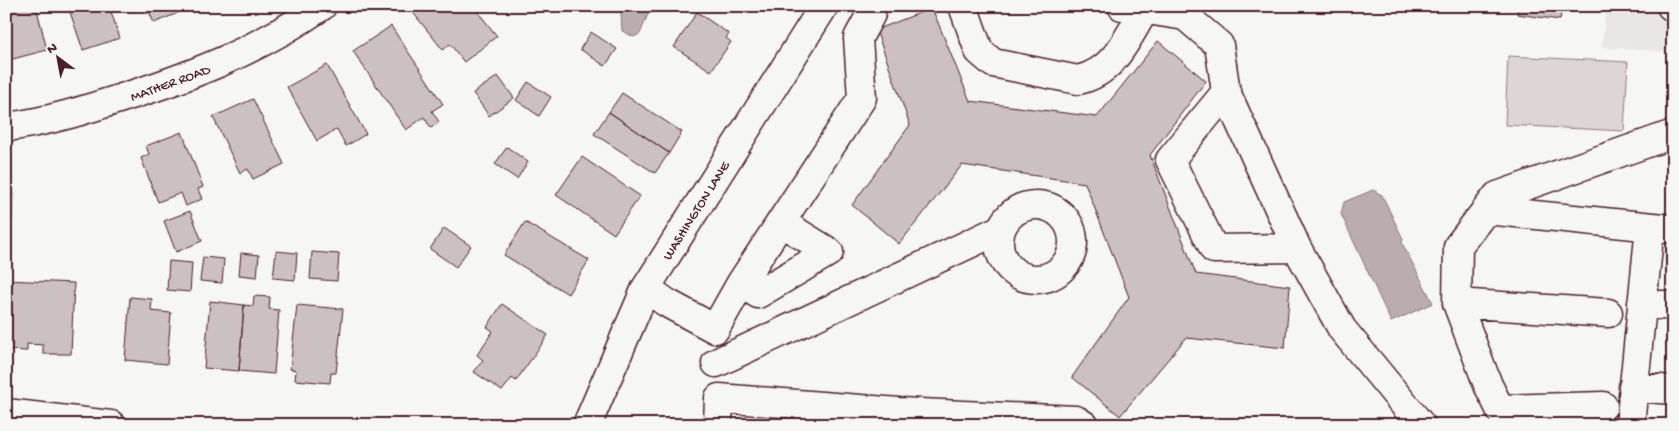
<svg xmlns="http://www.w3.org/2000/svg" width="1679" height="431" viewBox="0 0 1679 431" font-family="'Gochi Hand',sans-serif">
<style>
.built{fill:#e9e6e3}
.green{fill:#ddd6d5;stroke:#947a80}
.water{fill:#bbadae;stroke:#8e747a}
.building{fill:#ccc1c0;stroke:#4a1f2b}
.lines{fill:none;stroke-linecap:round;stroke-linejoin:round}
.minor-casing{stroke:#4a1f2b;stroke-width:31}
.major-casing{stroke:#4a1f2b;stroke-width:31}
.minor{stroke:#f6f6f2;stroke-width:28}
.major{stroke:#f6f6f2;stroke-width:28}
.labels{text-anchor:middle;stroke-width:4;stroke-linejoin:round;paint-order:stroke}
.street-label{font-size:14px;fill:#4a1f2b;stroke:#f6f6f2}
</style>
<rect width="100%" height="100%" fill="#f6f6f2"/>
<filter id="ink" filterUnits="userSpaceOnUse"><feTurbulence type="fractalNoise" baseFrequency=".02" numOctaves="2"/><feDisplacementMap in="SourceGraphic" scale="10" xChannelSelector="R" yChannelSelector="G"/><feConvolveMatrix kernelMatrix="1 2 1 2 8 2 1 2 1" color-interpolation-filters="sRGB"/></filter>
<g filter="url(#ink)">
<!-- built -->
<path class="built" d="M1606 6H1673V52L1602 47Z"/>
<!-- green -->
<path class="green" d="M1508 56 1628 62 1624 131 1505 125Z"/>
<!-- water -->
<path class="water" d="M624 6H655L654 11 648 14 640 34 634 37 622 31 621 14Z
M1373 190 1382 195 1403 239 1402 243 1433 303 1391 322 1341 214 1344 202Z"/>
<!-- building -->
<path class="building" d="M6 6H36L47 50 9 60 6 49Z
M68 6H109L120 38 83 50Z
M143 6H183L185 10 154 23 149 12 146 14Z
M415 6H473L497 36 464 62 450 44 443 50 411 10Z
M1518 6H1562L1560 20 1517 14Z
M932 8 970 101 1097 117 1158 41 1206 81 1150 155 1196 274 1290 286 1285 348 1186 338 1120 416 1072 377 1129 297 1085 183 962 165 899 244 852 205 910 125 876 30Z
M697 12 729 34 726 38 731 42 711 71 674 47Z
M391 26 443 104 432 111 439 122 431 128 424 117 406 130 353 51Z
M591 32 617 49 605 66 580 49Z
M327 65 366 134 346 146 337 129 317 141 287 87Z
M498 76 514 98 489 116 473 93Z
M528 82 551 97 539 116 516 100Z
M622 93 682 132 669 153 609 112Z
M253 99 284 164 253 179 248 169 240 173 213 117Z
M609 112 669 153 655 173 594 134Z
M182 132 203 187 198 189 202 199 186 206 181 193 158 202 141 158 149 154 146 146Z
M507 147 528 162 517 179 495 164Z
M582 157 640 196 614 234 556 195Z
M6 189 13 190 12 220H6Z
M190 211 202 241 176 252 164 221Z
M525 222 589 260 568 294 504 255Z
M444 228 471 246 456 267 430 249Z
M276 251 297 253 295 280 273 278Z
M312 252 339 254 337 281 310 279Z
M241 253 259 255 257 277 239 275Z
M203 257 224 259 222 283 200 281Z
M169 261 192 263 190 292 167 290Z
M6 280 74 283 71 354H43V345L27 344V351L6 350Z
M254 296 270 297 269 309 279 310 274 374 239 371 244 305 253 306Z
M130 297 152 299 151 311 171 313 167 364 125 360Z
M210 301 244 305 239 371 204 368Z
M502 304 548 335 516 381 512 378 502 391 474 372 483 360 477 355 493 331 487 327Z
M297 305 343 309 336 373H331L330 383 295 380 296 370 290 369Z"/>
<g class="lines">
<!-- minor casing -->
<g class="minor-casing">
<path id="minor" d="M963 6 979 51 993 63 1078 80C1115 72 1127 38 1145 9
M1122 6 1185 16 1219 45 1226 92
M1671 6H1673
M6 127C48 122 88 109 128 96 200 73 259 49 322 6
M999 242a37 37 0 1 1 74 0a37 37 0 1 1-74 0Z
M1486 210 1673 229
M1297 248 1214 249 1170 160 1226 92 1297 248 1342 329 1421 425
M741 283 758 294 829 252 782 223
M646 288 667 303 715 329 741 283 862 98 858 38 871 14
M1457 303 1608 313
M1642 303 1673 306
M716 363 1001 229
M1633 387 1673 390
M1500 409 1603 406
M587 425 646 288 824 6
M718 425 719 398 899 412 1076 420 1084 425
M1508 425 1488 385 1457 303 1458 246 1497 196 1673 134
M1630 425 1650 227"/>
</g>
<!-- major casing -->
<g class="major-casing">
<path id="major" d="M6 413 111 425"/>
</g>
<!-- minor -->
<use href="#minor" class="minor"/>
<!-- major -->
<use href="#major" class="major"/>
</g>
</g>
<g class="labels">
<!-- street labels -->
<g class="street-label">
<text transform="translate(170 82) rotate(-20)" y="5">MATHER ROAD</text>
<text transform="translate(695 210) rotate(-58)" y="5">WASHINGTON LANE</text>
</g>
</g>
<!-- margin -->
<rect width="1679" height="431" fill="none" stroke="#f6f6f2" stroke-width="25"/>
<rect x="12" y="12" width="1654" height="406" fill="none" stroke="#4a1f2b" stroke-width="2" filter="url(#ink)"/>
<!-- north arrow -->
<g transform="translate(58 58) rotate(328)" stroke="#f6f6f2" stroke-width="4" paint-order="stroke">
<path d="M0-4L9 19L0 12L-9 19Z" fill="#4a1f2b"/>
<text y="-8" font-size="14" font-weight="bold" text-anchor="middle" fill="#4a1f2b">N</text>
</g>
</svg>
